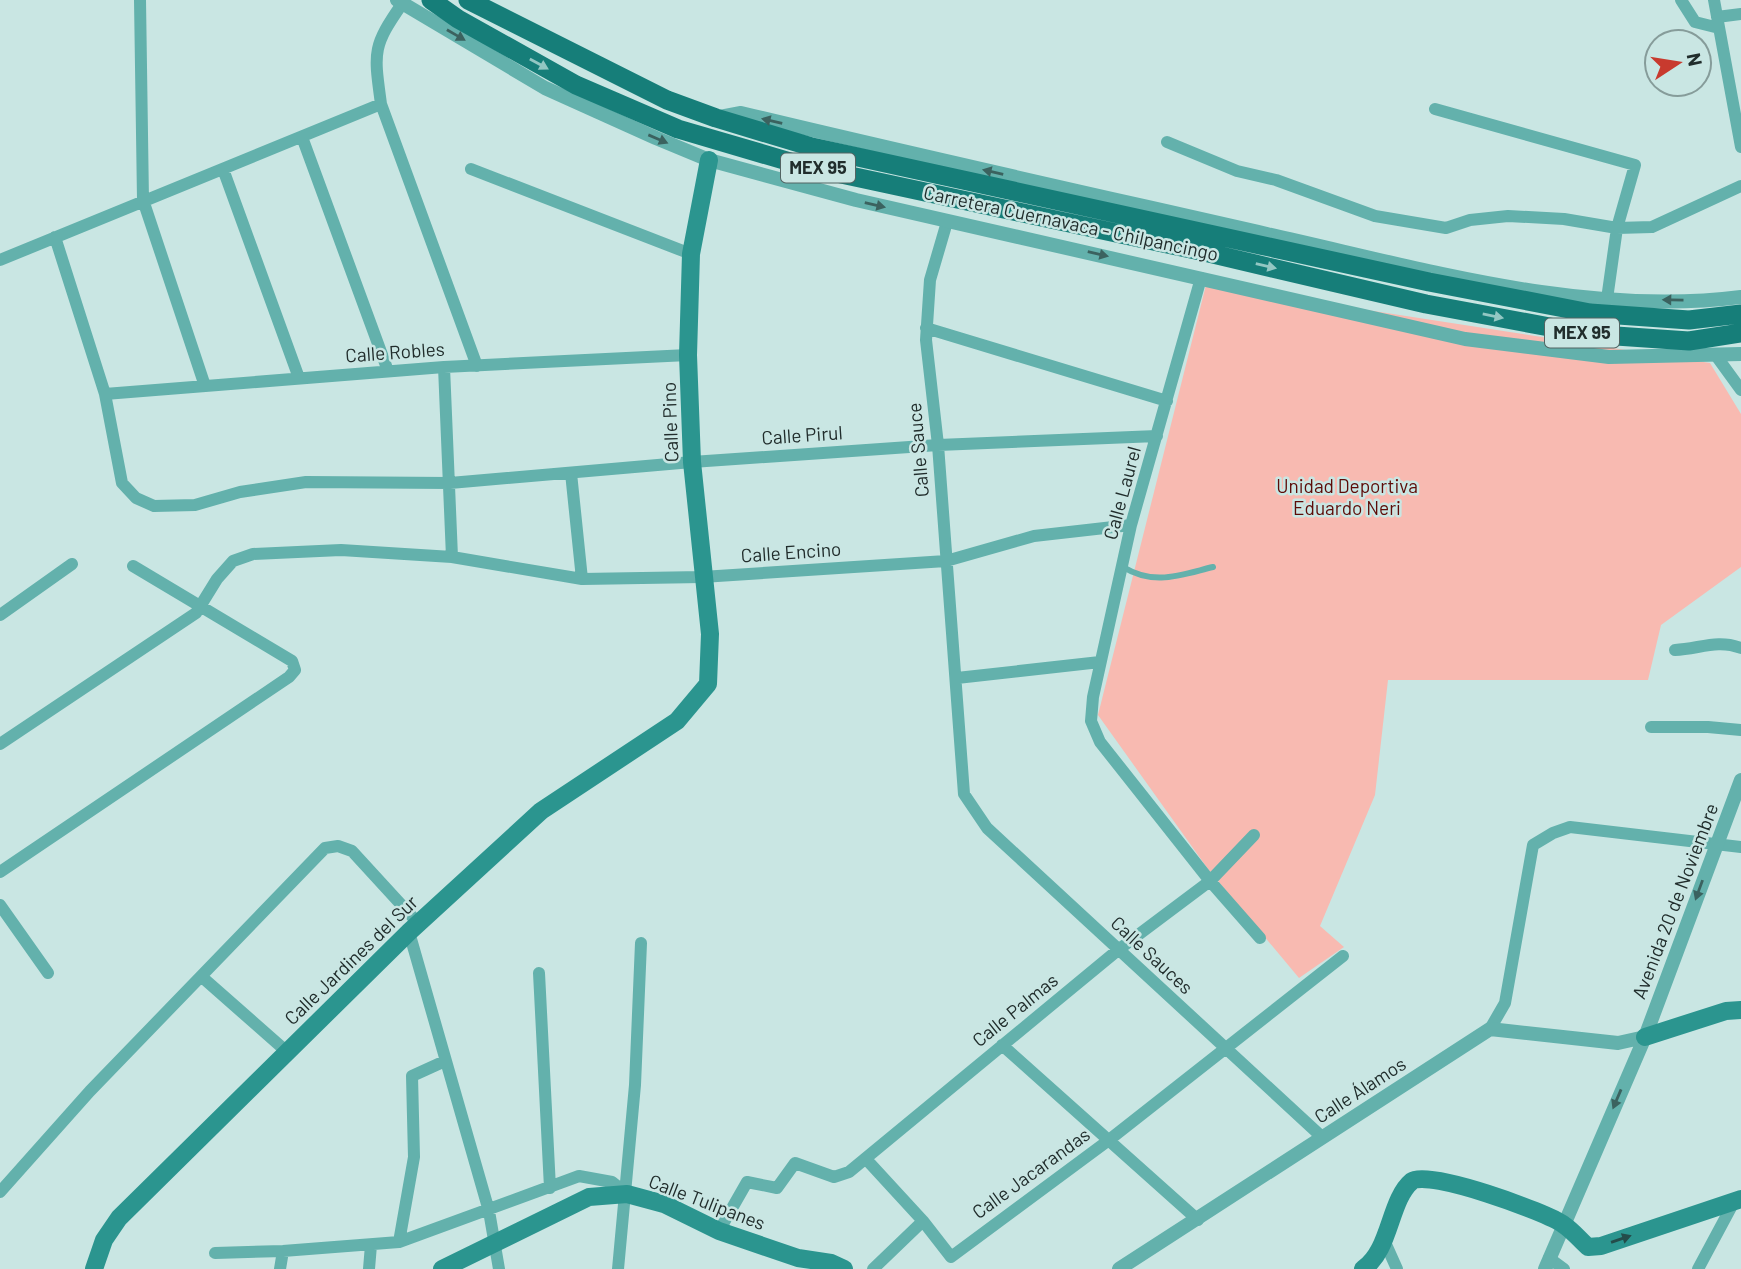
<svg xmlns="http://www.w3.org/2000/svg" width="1741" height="1269" viewBox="0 0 1741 1269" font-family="Barlow,sans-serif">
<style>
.green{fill:#f8bab1}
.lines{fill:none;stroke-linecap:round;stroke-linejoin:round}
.service{stroke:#63b1ac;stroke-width:6}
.minor{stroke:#63b1ac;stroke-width:12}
.tertiary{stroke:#63b1ac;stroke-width:14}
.secondary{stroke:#2b958f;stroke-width:18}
.primary{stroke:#167e79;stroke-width:19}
.oneway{fill:#3b625f}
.oneway2{fill:#93c7c3}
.oneway3{fill:#244c4a}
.labels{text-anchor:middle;stroke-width:5;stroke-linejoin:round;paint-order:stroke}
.shield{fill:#c9e6e3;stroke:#536463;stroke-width:2}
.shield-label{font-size:18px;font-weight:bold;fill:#212d2c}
.street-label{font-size:19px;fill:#212d2c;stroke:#c9e6e3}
.park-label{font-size:19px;fill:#5d0b07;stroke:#c9e6e3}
</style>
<rect width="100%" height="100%" fill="#c9e6e3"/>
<!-- green -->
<path class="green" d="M1206 285 1710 363 1741 414V567L1661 625 1648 680H1388L1375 795 1320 926 1344 947 1299 978 1208 869 1098 715Z"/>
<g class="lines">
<!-- service -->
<path class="service" d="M1123 567C1154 586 1180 575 1213 567"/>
<!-- minor -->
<path class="minor" d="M140 0 143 200 205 386
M1681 0 1695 22 1719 28
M1714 0 1741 147
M402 4C372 47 374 52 381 104L477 366
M1717 17 1741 14
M1435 109 1635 165 1617 228 1607 299
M302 137 388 371
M1167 142 1237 171 1276 180 1375 216 1446 228 1470 220 1508 216 1564 219 1617 228 1652 227 1741 186
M223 169 299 378
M471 169 691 254
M947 222 930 280 926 340 938 445 964 794 987 828 1322 1137
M55 237 105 394 122 483 136 498 154 506 195 505 240 492 306 482 450 483 692 462 938 445 1157 436
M0 260 381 104
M1201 278 1131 525 1093 697 1091 721 1100 742 1210 881 1260 938
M926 328 1167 401
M1717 357 1741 390
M444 367 452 557
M105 394 444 367 688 355
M571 473 582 579
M0 615 72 564
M1675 650C1699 649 1717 639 1741 648
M957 678 1100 662
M1651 727H1708L1741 730
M0 744 196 613 217 579 233 561 253 554 341 550 452 557 582 579 702 577 946 561 1034 536 1131 525
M0 872 289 677 295 670 292 661 133 566
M0 905 48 973
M409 932 489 1211 499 1269
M539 973 550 1188
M202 977 286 1051
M1490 1029 1505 1003 1533 845 1553 833 1570 827 1741 847
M1002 1045 1198 1220
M866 1159 923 1221 951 1257 1109 1140 1343 956
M0 1192 90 1091 325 848 338 846 352 851 418 923
M719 1231 747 1182 777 1188 795 1163 834 1177 849 1172 1118 950 1210 881 1254 835
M1384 1240 1397 1269
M399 1242 414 1157 412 1076 445 1061
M215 1253 283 1251 399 1242 579 1176 612 1182 627 1194
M1549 1258 1564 1269
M280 1269 283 1251
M369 1269 371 1245
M618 1269 635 1085 641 943
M873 1269 923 1221
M1698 1269 1735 1200"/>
<!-- tertiary -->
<path class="tertiary" d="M397 0 545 88 656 138 709 160 856 200 1465 339 1609 357 1741 354
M720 117 741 113C915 155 1091 194 1267 234 1421 268 1582 317 1741 297
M1119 1269 1490 1029 1618 1043 1645 1037
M1545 1269 1645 1037 1741 780"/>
<!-- secondary -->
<path class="secondary" d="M1645 1037 1726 1011 1741 1010
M94 1269 104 1240 119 1218 409 932 541 811 677 721 708 684 710 634 692 462 688 355 691 254 709 160
M442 1269 589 1197 627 1194 664 1204 719 1231 798 1258 831 1263 844 1269
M1363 1269C1391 1250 1389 1200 1412 1181 1427 1169 1547 1212 1564 1225 1573 1231 1580 1240 1588 1247L1601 1246 1741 1199"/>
<!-- primary -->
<path class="primary" d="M431 0 458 19 576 85 678 129 804 166 1200 251 1426 304 1587 334 1689 341 1741 333
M468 0 667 100 716 118 812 147 1429 282 1590 313 1689 320 1741 314"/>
</g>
<!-- one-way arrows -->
<defs><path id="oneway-solid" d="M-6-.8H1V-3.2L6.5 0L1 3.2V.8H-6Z" transform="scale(1.75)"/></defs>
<g class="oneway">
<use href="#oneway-solid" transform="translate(456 35) rotate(30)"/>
<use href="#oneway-solid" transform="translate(772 121) rotate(-167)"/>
<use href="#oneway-solid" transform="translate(658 139) rotate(23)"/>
<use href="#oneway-solid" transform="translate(993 172) rotate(-167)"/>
<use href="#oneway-solid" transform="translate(875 205) rotate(13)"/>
<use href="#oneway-solid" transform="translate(1098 254) rotate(13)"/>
<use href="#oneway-solid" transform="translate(1673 300) rotate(-179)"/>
<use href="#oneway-solid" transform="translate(1699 890) rotate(110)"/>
<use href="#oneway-solid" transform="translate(1617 1099) rotate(113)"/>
</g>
<g class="oneway2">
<use href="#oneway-solid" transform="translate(539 64) rotate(29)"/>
<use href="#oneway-solid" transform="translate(1266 266) rotate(13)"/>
<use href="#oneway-solid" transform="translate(1493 316) rotate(11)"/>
</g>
<use class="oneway3" href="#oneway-solid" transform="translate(1621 1239) rotate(-19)"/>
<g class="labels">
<!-- shield labels -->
<g class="shield">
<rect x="781" y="153.5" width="74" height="29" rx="5"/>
<rect x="1545" y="318.5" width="74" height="29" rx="5"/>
</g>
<g class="shield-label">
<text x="818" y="174">MEX 95</text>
<text x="1582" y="339">MEX 95</text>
</g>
<!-- street labels -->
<g class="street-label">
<text transform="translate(1071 223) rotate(12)" y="7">Carretera Cuernavaca - Chilpancingo</text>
<text transform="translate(395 352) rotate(-4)" y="7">Calle Robles</text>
<text transform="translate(670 422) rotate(-92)" y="7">Calle Pino</text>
<text transform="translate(802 435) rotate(-4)" y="7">Calle Pirul</text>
<text transform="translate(918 450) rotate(-95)" y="7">Calle Sauce</text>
<text transform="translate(1122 493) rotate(-75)" y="7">Calle Laurel</text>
<text transform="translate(791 552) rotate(-4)" y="7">Calle Encino</text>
<text transform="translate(1675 901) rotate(-69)" y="7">Avenida 20 de Noviembre</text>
<text transform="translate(1152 955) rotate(43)" y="7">Calle Sauces</text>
<text transform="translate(351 960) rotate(-44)" y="7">Calle Jardines del Sur</text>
<text transform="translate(1015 1010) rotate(-39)" y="7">Calle Palmas</text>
<text transform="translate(1360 1090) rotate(-33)" y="7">Calle Álamos</text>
<text transform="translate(1031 1173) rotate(-36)" y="7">Calle Jacarandas</text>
<text transform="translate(707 1202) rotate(21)" y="7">Calle Tulipanes</text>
</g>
<!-- park labels -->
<g class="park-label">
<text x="1347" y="493">Unidad Deportiva<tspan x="1347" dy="22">Eduardo Neri</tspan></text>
</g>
</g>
<!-- north arrow -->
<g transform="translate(1678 63) rotate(78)"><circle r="33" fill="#c9e6e3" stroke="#869c9a" stroke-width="2"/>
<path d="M0-5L12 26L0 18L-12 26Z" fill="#c83a2e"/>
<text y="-10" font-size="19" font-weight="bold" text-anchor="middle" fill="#212d2c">N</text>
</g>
</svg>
